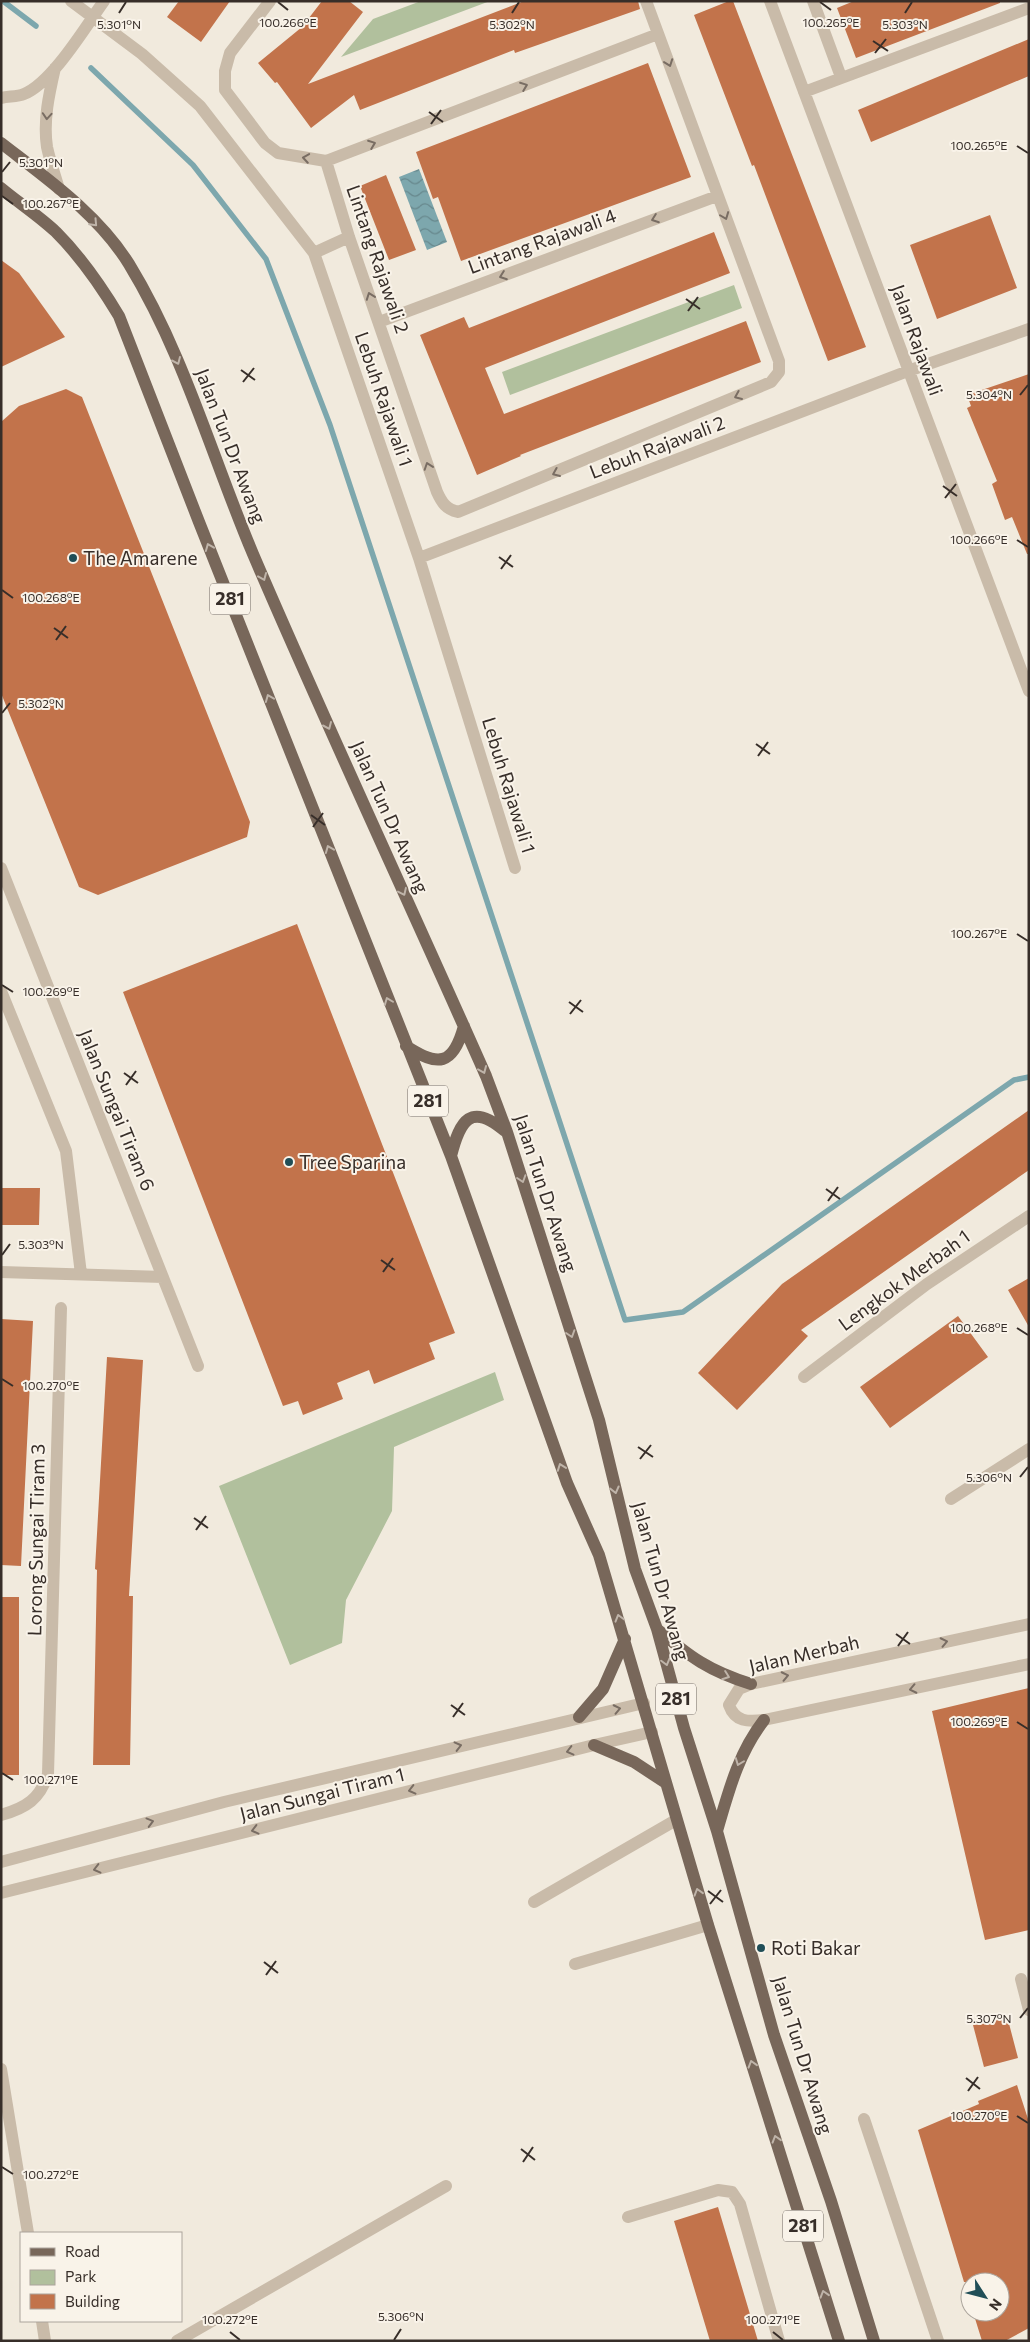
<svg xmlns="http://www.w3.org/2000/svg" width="1030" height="2342" viewBox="0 0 1030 2342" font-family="Commissioner,sans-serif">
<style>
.park{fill:#b1c09d}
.water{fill:url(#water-waves)}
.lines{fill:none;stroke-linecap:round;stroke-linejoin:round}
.stream{stroke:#7da7ad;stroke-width:5.5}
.building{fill:#c2734b}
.street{stroke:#c9bba9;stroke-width:12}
.primary{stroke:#78675a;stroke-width:12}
.oneway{stroke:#796d63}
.oneway2{stroke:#bfb4a9}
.ticks{fill:none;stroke:#372e29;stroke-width:2}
.poi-dot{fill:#204e57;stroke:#f9f3e9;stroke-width:2}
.labels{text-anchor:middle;stroke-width:4;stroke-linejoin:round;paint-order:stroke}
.shield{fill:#f9f3e9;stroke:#716963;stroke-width:1}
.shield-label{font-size:18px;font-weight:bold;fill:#372e29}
.street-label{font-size:19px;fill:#372e29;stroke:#f9f3e9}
.poi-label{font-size:19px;fill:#372e29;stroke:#f9f3e9;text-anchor:start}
.ticks-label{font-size:12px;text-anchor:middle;fill:#372e29;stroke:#f9f3e9;stroke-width:4;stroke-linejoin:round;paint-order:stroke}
</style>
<defs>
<pattern id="water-waves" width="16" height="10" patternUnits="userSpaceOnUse" patternTransform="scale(1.25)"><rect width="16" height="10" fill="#7da7ad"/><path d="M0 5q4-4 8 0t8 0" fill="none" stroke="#67888d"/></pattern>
</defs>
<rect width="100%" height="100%" fill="#f1eadd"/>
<!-- park -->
<path class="park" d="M421 1H490L341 57 373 19Z
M734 285 742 308 510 395 502 372Z
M495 1372 504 1400 394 1447 392 1511 346 1600 342 1643 290 1665 219 1486Z"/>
<!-- water -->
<path class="water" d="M419 169 447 242 427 250 399 177Z"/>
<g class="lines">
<!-- stream -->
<path class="stream" d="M3 1 36 26
M91 68 193 165 266 259 330 425 625 1320 683 1312 1014 1080 1029 1077"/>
</g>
<!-- building -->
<path class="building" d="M179 1H230L201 42 167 17Z
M322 1H349L363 12 308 84 524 1H638L640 9 515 53 514 50 360 110 354 95 311 128 277 82 275 83 258 63 302 27Z
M729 1H733L866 347 828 361 754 165 752 166 694 15Z
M854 1H1000V3L856 58 837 8Z
M1029 39V76L871 142 858 110Z
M648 63 691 177 461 261 438 197 433 199 416 152Z
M386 175 416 250 389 260 360 186Z
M990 215 1017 288 937 319 910 245Z
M714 232 730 273 485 368 504 414 746 321 761 362 520 455 521 456 477 475 420 335 464 317 469 328Z
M1 260 19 273 65 337 1 367Z
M1029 374V554H1027L1012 517 1005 520 992 484 997 481 967 408 971 406 967 395Z
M66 389 82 397 250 822 247 837 98 895 79 887 1 693V422L19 406Z
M297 924 455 1333 429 1343 435 1359 374 1384 369 1370 337 1383 343 1399 303 1415 298 1401 283 1406 123 992Z
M1029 1110V1170L801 1330 808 1336 737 1410 698 1373 782 1284Z
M1 1188H40L39 1225H1Z
M1029 1278V1327L1008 1290Z
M958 1316 988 1357 890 1428 860 1387Z
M1 1319 33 1321 21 1566 1 1565Z
M107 1357 143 1360 129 1596H133L130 1765H93L97 1570 95 1569Z
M1 1597H19V1775H1Z
M1029 1688V1930L985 1940 932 1711Z
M1007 2016 1018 2058 984 2067 973 2025Z
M1017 2085 1029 2122V2328L1005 2341H982L973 2312H1000V2282H964L918 2130 979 2104 978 2101Z
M718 2207 758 2341H710L674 2221Z"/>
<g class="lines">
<!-- street -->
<path class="street" d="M71 1 142 54 200 106 314 253 419 558 515 868
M270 1 230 53 225 71V90L265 143 278 153 326 161 349 237 437 492C442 503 446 509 458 512L771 382 779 372V361L646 1
M770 1 1029 691
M813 1 841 77
M55 68C49 94 43 121 47 147 50 161 55 175 59 189
M804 92 1029 8
M1 98C8 96 17 97 24 94 52 83 86 26 104 1
M326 161 658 34
M314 253 349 237
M379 322 717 196
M419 558 908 371 1029 329
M1 868 198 1366
M1 991 66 1151 81 1274
M1 1272 163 1277
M804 1377 927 1284 1029 1216
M951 1499 1029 1449
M1029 1624 751 1684 739 1689 729 1705C735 1722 748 1722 764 1720L1029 1664
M1 1815C26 1808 40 1799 48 1774L61 1308
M1 1862 224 1802 644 1703
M1 1893 594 1745 652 1732
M534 1902 676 1820
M575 1964 708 1925
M1021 1979 1029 2010
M1 2069 28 2233
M864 2119 938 2341
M628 2217 718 2190 732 2192 740 2204 779 2341
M42 2321 45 2341
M177 2341 446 2186"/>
<!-- primary -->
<path class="primary" d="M1 143C46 178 98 214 129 264 184 354 212 457 253 554 328 729 409 902 486 1076L507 1132 599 1420 635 1569 657 1629 684 1728 717 1831 774 2035 831 2201 874 2341
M1 188C19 203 39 216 56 232 81 257 101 286 119 316L199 522 451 1156 567 1483 599 1555 708 1925 839 2341
M406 1046C438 1067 453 1066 464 1026
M451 1156C460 1120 471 1102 505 1131
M657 1629C690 1657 709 1671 751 1684
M579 1717 603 1689 625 1639
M594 1745 634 1762 666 1783
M717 1831C729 1790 738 1754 764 1720"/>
</g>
<!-- one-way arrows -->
<defs><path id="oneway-chevron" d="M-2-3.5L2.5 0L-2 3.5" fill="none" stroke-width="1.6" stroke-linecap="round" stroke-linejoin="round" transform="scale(1.25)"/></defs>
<g class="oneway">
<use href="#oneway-chevron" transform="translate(669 63) rotate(70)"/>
<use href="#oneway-chevron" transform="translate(524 86) rotate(-21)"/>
<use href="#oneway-chevron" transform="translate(47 116) rotate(94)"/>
<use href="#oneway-chevron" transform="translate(372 144) rotate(-21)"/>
<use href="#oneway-chevron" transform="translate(306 158) rotate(-171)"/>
<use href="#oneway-chevron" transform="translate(725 216) rotate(69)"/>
<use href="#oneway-chevron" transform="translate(655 219) rotate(160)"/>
<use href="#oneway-chevron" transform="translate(503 276) rotate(160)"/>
<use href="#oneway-chevron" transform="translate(370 296) rotate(-110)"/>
<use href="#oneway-chevron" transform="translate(738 396) rotate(157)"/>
<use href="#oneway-chevron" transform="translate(428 466) rotate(-109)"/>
<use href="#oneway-chevron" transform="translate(556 473) rotate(157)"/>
<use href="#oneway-chevron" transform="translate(944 1642) rotate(-12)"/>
<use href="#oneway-chevron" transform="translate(785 1676) rotate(-12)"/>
<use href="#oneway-chevron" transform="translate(913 1689) rotate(168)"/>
<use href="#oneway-chevron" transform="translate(617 1709) rotate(-12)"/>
<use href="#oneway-chevron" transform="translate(458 1746) rotate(-14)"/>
<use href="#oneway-chevron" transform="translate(570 1751) rotate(166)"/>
<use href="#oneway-chevron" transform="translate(412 1790) rotate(166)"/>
<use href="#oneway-chevron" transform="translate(150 1822) rotate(-15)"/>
<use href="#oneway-chevron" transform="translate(255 1830) rotate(166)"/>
<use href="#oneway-chevron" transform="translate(97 1869) rotate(166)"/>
</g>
<g class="oneway2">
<use href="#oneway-chevron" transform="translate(94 223) rotate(47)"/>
<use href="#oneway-chevron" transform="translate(177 361) rotate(66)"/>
<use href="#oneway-chevron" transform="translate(209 547) rotate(-112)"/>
<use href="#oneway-chevron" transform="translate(263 577) rotate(67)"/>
<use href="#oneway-chevron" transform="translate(269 698) rotate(-112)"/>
<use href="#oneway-chevron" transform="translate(328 726) rotate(66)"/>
<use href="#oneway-chevron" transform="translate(329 849) rotate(-112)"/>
<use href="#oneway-chevron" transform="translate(403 892) rotate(65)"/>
<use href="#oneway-chevron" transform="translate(388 1001) rotate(-111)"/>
<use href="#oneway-chevron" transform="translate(483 1070) rotate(67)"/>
<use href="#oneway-chevron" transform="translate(522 1179) rotate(72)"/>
<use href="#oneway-chevron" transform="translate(571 1334) rotate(72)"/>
<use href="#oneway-chevron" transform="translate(561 1467) rotate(-110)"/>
<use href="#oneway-chevron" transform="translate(615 1490) rotate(76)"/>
<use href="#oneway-chevron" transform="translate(619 1618) rotate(-106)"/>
<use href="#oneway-chevron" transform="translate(666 1662) rotate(75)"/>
<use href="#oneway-chevron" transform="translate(726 1676) rotate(20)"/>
<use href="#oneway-chevron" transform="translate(739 1762) rotate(111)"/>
<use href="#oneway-chevron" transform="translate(698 1892) rotate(-107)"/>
<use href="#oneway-chevron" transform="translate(752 2064) rotate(-107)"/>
<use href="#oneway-chevron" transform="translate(776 2139) rotate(-107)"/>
<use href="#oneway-chevron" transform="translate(824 2294) rotate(-107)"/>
</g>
<!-- ticks -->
<path class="ticks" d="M278 2 288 10M820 2 831 10M119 13 126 2M512 13 519 2M905 13 912 2M873 41 888 51M875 53 886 39M429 112 443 122M431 124 441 110M1017 146 1028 153M2 172 10 162M2 196 13 204M686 299 700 309M688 311 698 297M241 370 255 380M243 382 254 368M1020 395 1028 385M943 486 957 496M945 498 956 484M1017 540 1028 547M499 557 513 567M501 569 511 555M2 590 13 598M54 628 68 638M56 640 66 626M2 713 10 703M756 744 770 754M758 756 768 742M311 815 325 825M313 827 323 813M1017 934 1028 941M2 985 13 992M569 1002 583 1012M570 1014 581 1000M124 1073 138 1083M126 1085 136 1071M826 1189 840 1199M828 1201 838 1187M2 1255 10 1244M381 1260 395 1270M383 1272 393 1258M1017 1328 1028 1335M2 1379 13 1386M638 1447 653 1457M640 1459 651 1445M1020 1477 1028 1467M194 1518 208 1528M196 1530 206 1516M896 1634 910 1644M898 1646 908 1632M451 1705 465 1715M453 1717 463 1703M1017 1722 1028 1729M2 1773 13 1780M708 1891 723 1902M710 1904 721 1890M264 1962 278 1973M266 1975 276 1961M1020 2018 1028 2008M966 2078 980 2089M968 2091 978 2077M1017 2116 1028 2123M521 2149 535 2160M523 2162 533 2147M2 2167 13 2174M230 2332 240 2340M773 2332 783 2340M394 2340 401 2329"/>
<!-- markers -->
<g class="poi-dot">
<circle cx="73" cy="558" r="5"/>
<circle cx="289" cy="1162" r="5"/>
<circle cx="761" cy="1948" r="5"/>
</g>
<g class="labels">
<!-- shield labels -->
<g class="shield">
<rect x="210" y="583.5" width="40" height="31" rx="4"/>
<rect x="408" y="1085.5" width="40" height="31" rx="4"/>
<rect x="656" y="1683.5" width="40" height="31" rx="4"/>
<rect x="783" y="2210.5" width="40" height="31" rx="4"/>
</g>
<g class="shield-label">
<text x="230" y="605">281</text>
<text x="428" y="1107">281</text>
<text x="676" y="1705">281</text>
<text x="803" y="2232">281</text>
</g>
<!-- street labels -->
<g class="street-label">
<text transform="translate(542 241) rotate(-20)" y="7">Lintang Rajawali 4</text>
<text transform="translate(378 259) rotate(71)" y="7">Lintang Rajawali 2</text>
<text transform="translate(917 340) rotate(70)" y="7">Jalan Rajawali</text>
<text transform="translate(384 399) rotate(71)" y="7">Lebuh Rajawali 1</text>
<text transform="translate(231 446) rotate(69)" y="7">Jalan Tun Dr Awang</text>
<text transform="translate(657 447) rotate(-21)" y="7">Lebuh Rajawali 2</text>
<text transform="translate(509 785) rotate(73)" y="7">Lebuh Rajawali 1</text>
<text transform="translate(390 817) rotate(66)" y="7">Jalan Tun Dr Awang</text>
<text transform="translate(117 1110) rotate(68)" y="7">Jalan Sungai Tiram 6</text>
<text transform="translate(546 1193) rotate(72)" y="7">Jalan Tun Dr Awang</text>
<text transform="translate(904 1280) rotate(-36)" y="7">Lengkok Merbah 1</text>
<text transform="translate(36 1540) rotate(-89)" y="7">Lorong Sungai Tiram 3</text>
<text transform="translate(661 1581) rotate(74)" y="7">Jalan Tun Dr Awang</text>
<text transform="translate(804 1654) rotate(-13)" y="7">Jalan Merbah</text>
<text transform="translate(322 1794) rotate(-14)" y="7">Jalan Sungai Tiram 1</text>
<text transform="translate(803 2055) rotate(73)" y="7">Jalan Tun Dr Awang</text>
</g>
<!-- poi labels -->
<g class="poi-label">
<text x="83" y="565">The Amarene</text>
<text x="299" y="1169">Tree Sparina</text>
<text x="771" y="1955">Roti Bakar</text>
</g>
</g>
<g class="ticks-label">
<text x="288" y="27">100.266°E</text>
<text x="831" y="27">100.265°E</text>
<text x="512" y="29">5.302°N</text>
<text x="119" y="29">5.301°N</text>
<text x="905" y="29">5.303°N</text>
<text x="979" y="150">100.265°E</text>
<text x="41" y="167">5.301°N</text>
<text x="51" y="208">100.267°E</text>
<text x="989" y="399">5.304°N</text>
<text x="979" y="544">100.266°E</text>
<text x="51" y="602">100.268°E</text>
<text x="41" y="708">5.302°N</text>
<text x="979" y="938">100.267°E</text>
<text x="51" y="996">100.269°E</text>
<text x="41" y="1249">5.303°N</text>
<text x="979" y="1332">100.268°E</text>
<text x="51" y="1390">100.270°E</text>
<text x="989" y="1482">5.306°N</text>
<text x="979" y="1726">100.269°E</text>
<text x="51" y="1784">100.271°E</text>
<text x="989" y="2023">5.307°N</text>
<text x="979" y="2120">100.270°E</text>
<text x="51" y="2179">100.272°E</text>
<text x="401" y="2321">5.306°N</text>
<text x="230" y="2324">100.272°E</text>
<text x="773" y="2324">100.271°E</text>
</g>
<!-- border -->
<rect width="1030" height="2342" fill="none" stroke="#372e29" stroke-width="5"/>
<!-- legend -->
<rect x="20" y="2232" width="162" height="90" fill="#f9f3e9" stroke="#aba49c"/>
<rect x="30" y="2248" width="25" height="8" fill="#78675a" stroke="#aba49c"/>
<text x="65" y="2257" font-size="15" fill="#372e29">Road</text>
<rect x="30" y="2270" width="25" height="15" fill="#b1c09d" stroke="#aba49c"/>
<text x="65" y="2282" font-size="15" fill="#372e29">Park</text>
<rect x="30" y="2294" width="25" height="15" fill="#c2734b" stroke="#aba49c"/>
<text x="65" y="2307" font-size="15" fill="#372e29">Building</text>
<!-- north arrow -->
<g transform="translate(985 2297) rotate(126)"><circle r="24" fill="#f9f3e9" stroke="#aba49c"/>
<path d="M0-4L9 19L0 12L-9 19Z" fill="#204e57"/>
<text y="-8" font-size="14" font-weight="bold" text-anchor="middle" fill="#372e29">N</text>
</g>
</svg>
